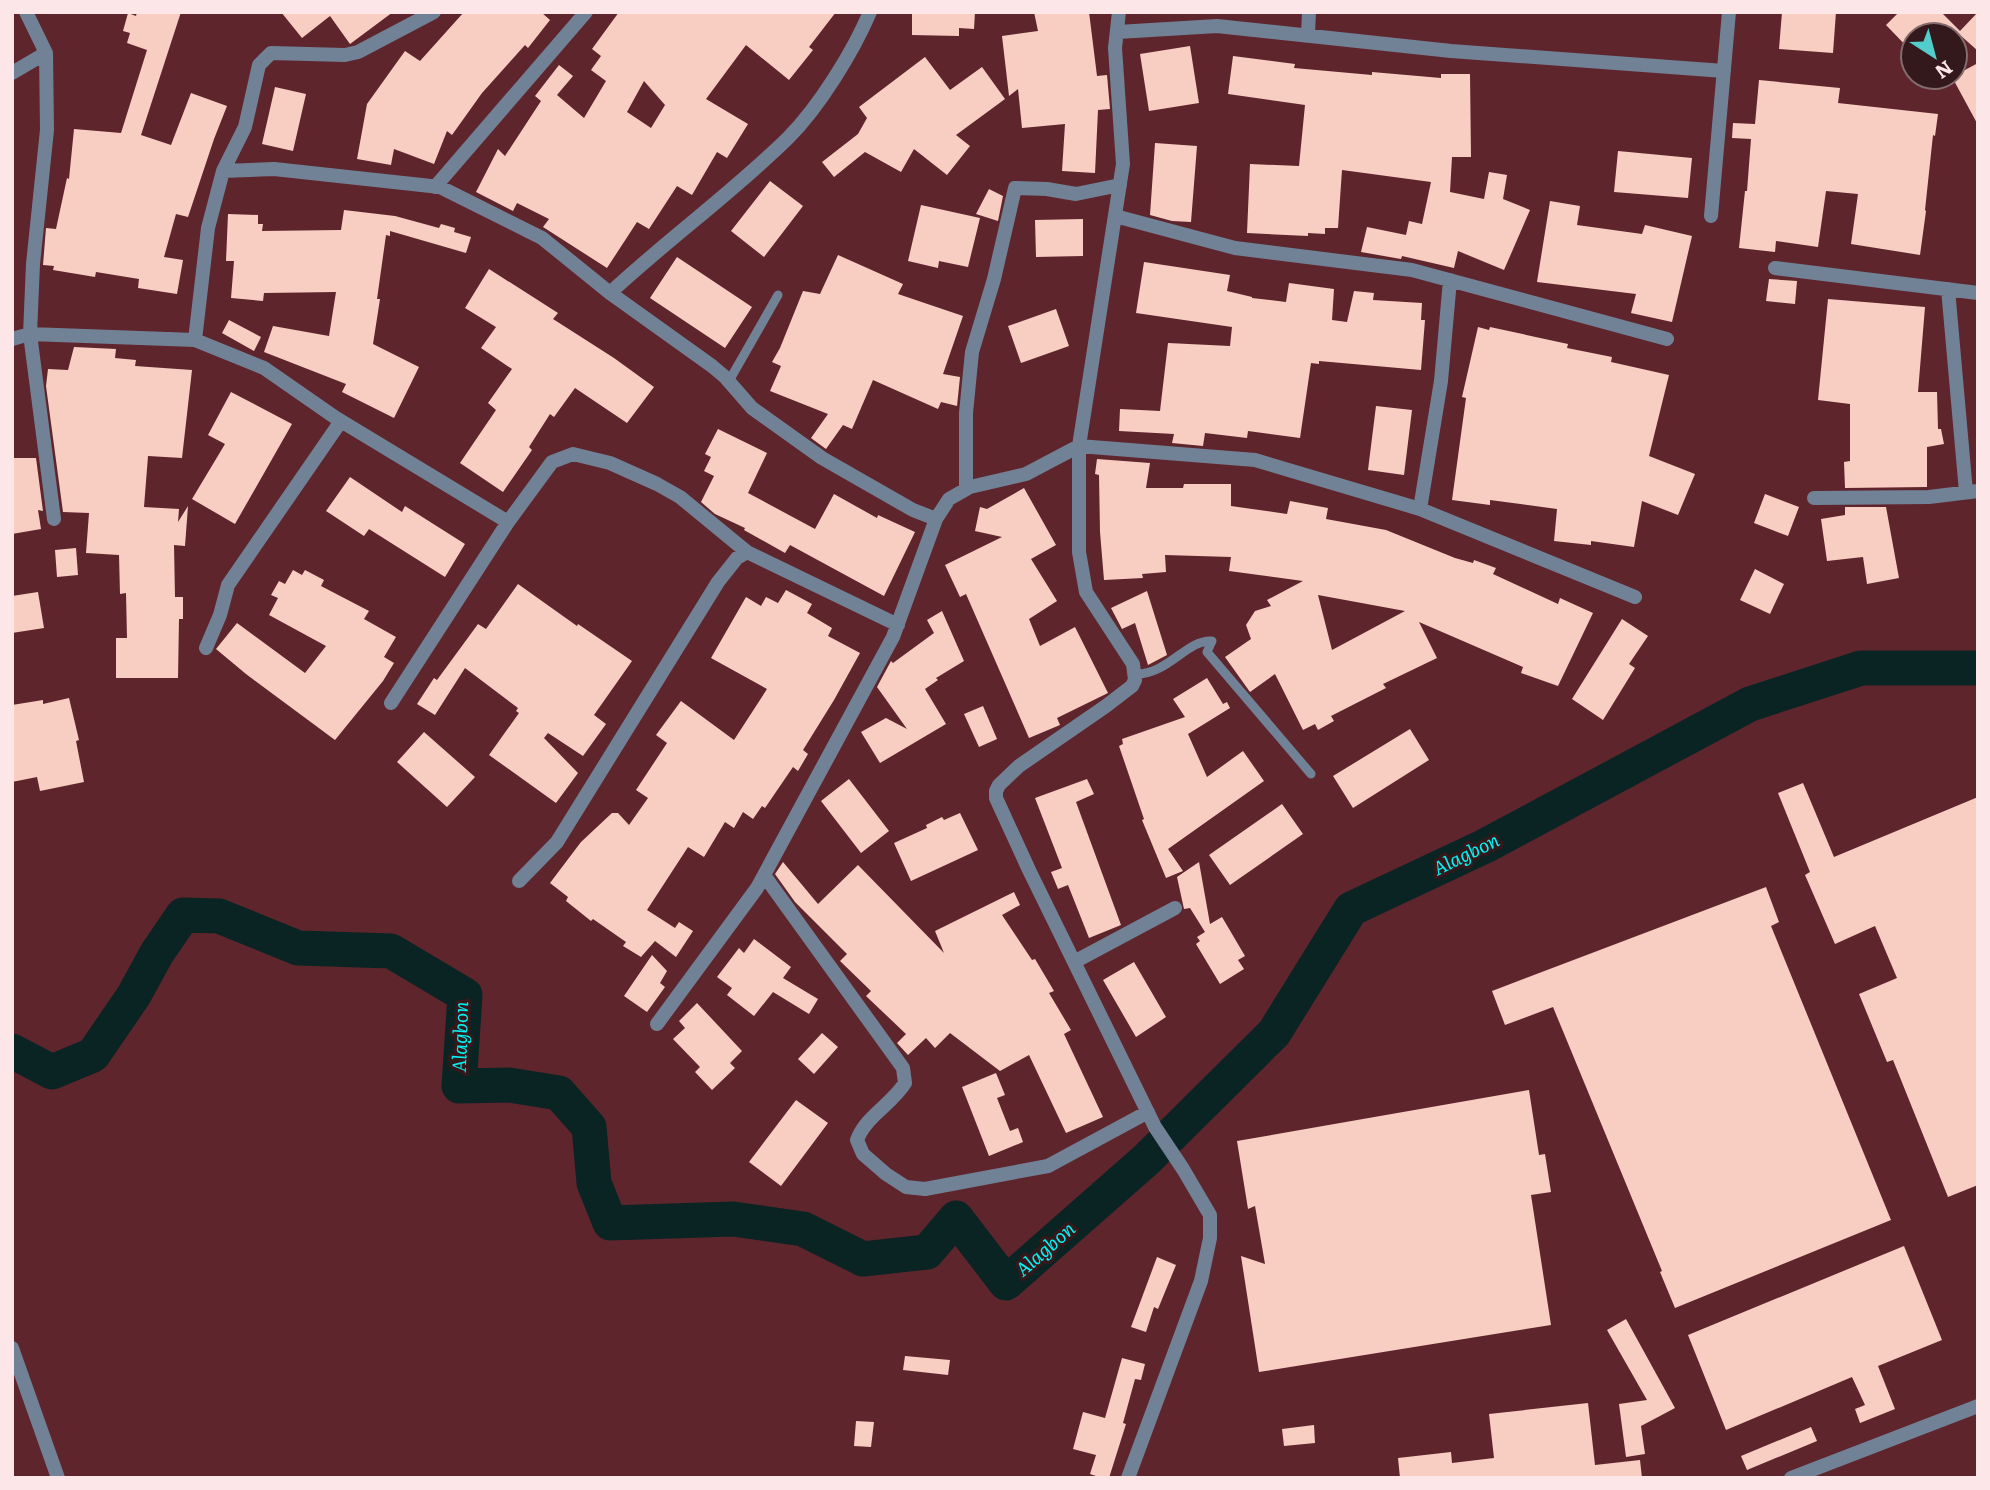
<svg xmlns="http://www.w3.org/2000/svg" width="1990" height="1490" viewBox="0 0 1990 1490" font-family="Literata,serif">
<style>
.lines{fill:none;stroke-linecap:round;stroke-linejoin:round}
.river{stroke:#0a2423;stroke-width:35}
.building{fill:#f8cec3;fill-rule:evenodd}
.service{stroke:#718297;stroke-width:9}
.minor{stroke:#718297;stroke-width:14}
.labels{text-anchor:middle;stroke-width:7;stroke-linejoin:round;paint-order:stroke}
.water-label{font-size:19px;font-style:italic;fill:#04f3f2;stroke:#33191b}
</style>
<rect width="100%" height="100%" fill="#5f252d"/>
<g class="lines">
<!-- river -->
<path class="river" d="M12 1051 52 1072 93 1055 134 995 157 953 183 915 219 916 298 948 391 951 465 995 459 1086 509 1085 559 1093 589 1127 594 1183 610 1223 733 1219 803 1229 863 1259 927 1252 956 1218 1006 1283 1147 1159 1274 1033 1351 909 1485 846 1750 704 1861 668H1978"/>
</g>
<!-- building -->
<path class="building" d="M137 12H181L141 135 171 145 191 93 227 106 214 139 188 217 176 214 164 257 183 260 177 294 138 288 139 279 96 272 95 277 53 270 54 266 43 265 46 228 56 229 67 178 69 179 74 129 121 133 147 50 127 43 130 33 123 31 128 13 136 16Z
M281 12H393L350 44 330 16 302 38Z
M464 12H541L550 20 528 48 525 45 482 93 452 135 447 131 434 164 394 149 391 165 357 159 367 104 405 51 420 61Z
M619 12H836L809 47 813 50 789 80 746 45 706 99 748 124 727 158 717 152 692 195 677 186 649 229 637 222 607 268 543 227 549 219 517 203 513 211 476 192 498 149 505 156 541 101 535 96 559 65 573 76 557 95 584 118 606 81 591 70 601 56 592 49ZM644 81 665 105 651 128 627 112Z
M912 12H975L974 29 959 28V36L912 35Z
M1034 12H1089L1097 76 1107 75 1110 109 1098 110 1095 173 1062 171 1065 124 1022 128 1018 89 1009 96 1002 36 1038 31Z
M1782 12H1836L1833 53 1779 49Z
M1899 12H1941L1960 31 1978 12V51L1960 35H1913V53L1886 25Z
M1190 46 1199 103 1149 111 1140 54Z
M1233 56 1295 64 1294 68 1372 75V72L1441 78V74H1470L1471 157H1452L1450 192 1484 199 1489 172 1507 175 1503 199 1530 210 1504 270 1458 251 1454 268 1402 256 1401 259 1361 252 1367 227 1406 235 1409 221 1422 224 1431 182 1342 170 1338 228H1325V234L1308 233V236L1247 233 1250 164 1299 166 1305 105 1228 94Z
M925 57 950 90 982 67 1005 99 956 135 970 146 947 175 914 149 901 172 865 152 834 177 822 162 858 134 867 118 859 107Z
M1978 63V125L1952 77Z
M1759 80 1840 88 1838 103 1938 114 1935 136 1933 135 1925 210 1926 211 1920 255 1851 244 1858 194 1826 191 1818 247 1776 241 1775 252 1739 248 1745 191H1747L1751 139 1732 138 1733 123 1755 124Z
M275 87 306 94 293 151 262 144Z
M1155 143 1197 146 1191 222 1172 221 1150 215Z
M1618 151 1692 158 1688 198 1614 192Z
M770 181 803 206 764 257 731 231Z
M989 189 1003 196 998 221 976 214Z
M1550 201 1580 206 1577 225 1642 234 1645 225 1692 236 1672 322 1631 313 1636 294 1537 282Z
M921 205 980 218 968 267 939 261 938 268 908 261Z
M344 210 395 216 439 228 441 224 455 228 454 232 471 237 466 253 390 231V236L386 235 377 299H380L373 344 419 367 394 418 342 392 346 384 264 352 273 326 329 336 336 292 264 293 263 301 231 298 234 261H226L228 214 258 215V224H263L262 231 341 230Z
M1083 219V256L1036 257 1035 220Z
M838 255 903 284 898 294 963 316 943 374 960 377 957 406 941 402 938 409 873 380 852 429 843 425 826 449 811 438 828 414 770 391 781 366 772 362 780 348 803 291 820 294Z
M677 257 752 307 725 348 650 298Z
M1144 262 1230 275 1227 291 1252 297V298L1286 302 1289 283 1334 289 1332 320 1347 322 1354 291 1374 293 1373 300 1422 303 1421 320H1425L1421 370 1319 361V364L1311 363 1300 438 1248 431 1247 438 1205 433 1203 446 1172 443 1174 434 1119 431 1120 409 1160 411 1168 343 1230 346 1232 327 1136 313Z
M489 269 558 313 553 319 614 358 654 387 627 423 575 388 554 417 550 414 529 447 532 450 503 492 460 463 496 410 488 403 512 369 481 348 496 327 465 308Z
M1769 279 1797 281 1795 304 1766 301Z
M1828 299 1925 307 1918 392H1937L1938 429H1941L1944 444 1927 447V487L1845 488 1844 462 1850 461V404L1818 400Z
M1056 309 1069 346 1021 363 1008 326Z
M229 320 261 337 254 351 222 333Z
M1478 327 1489 330 1490 327 1568 344 1567 348 1612 357 1611 362 1669 375 1649 456 1695 474 1678 515 1642 501 1634 547 1591 541V545L1554 541 1557 509 1490 500V505L1452 500 1466 398 1462 397Z
M74 347 116 349 115 358 136 360 135 366 192 370 182 458 148 456 144 507 179 509 178 522 188 506 185 546 174 545 175 597H183V619H179L178 678H116V638H127L126 593 120 594 119 555 86 553 89 513 63 512 46 386 48 369 68 370Z
M231 392 292 424 235 524 192 499 225 444 208 435Z
M1376 406 1412 410 1404 475 1368 470Z
M718 429 767 453 748 493 815 529 834 494 877 518 878 515 915 532 884 596 790 545 785 553 744 530 745 528 715 514 701 502 714 476 704 471 711 457 705 454Z
M12 458H36L43 511 38 510 41 529 12 534Z
M1097 459 1150 463 1146 488H1183L1184 484H1231V506L1287 514 1290 501 1328 508 1326 519 1386 530 1455 558 1473 563 1474 560 1496 568 1493 574 1558 604 1560 598 1593 613 1558 686 1521 673 1523 667 1419 622 1437 658 1383 684 1386 688 1331 716 1334 721 1318 730 1315 724 1303 730 1275 674 1250 692 1225 657 1251 639 1246 625 1255 611 1271 606 1267 600 1303 581 1229 571 1231 557 1165 555 1166 572 1142 574 1143 578 1104 580 1100 532 1099 475 1095 474ZM1318 595 1405 611 1332 650Z
M350 477 402 512 405 506 465 544 445 577 369 529 364 536 326 511Z
M1024 488 1056 545 1031 559 1057 601 1029 619 1040 646 1075 627 1108 693 1057 718 1060 725 1029 738 966 594 960 597 945 565 1002 537 975 531 980 507 987 509Z
M1765 494 1799 507 1788 536 1754 523Z
M1845 507H1886L1899 578 1867 584 1863 557 1827 561 1821 519 1845 515Z
M76 548 78 575 57 577 55 550Z
M1755 569 1784 584 1770 614 1740 600Z
M293 570 302 575 305 570 324 580 321 586 369 611 364 619 396 637 384 657 394 663 383 681 335 740 246 674 216 649 237 623 305 673 326 646 269 615 278 598 271 595 279 581 285 584Z
M518 584 577 626 578 624 632 661 594 715 606 724 583 756 548 733 544 738 578 773 556 803 489 755 519 713 516 711 518 708 465 668 435 715 417 704 434 678 437 680 478 624 486 629Z
M786 590 812 604 807 613 832 628 828 636 860 653 834 700 803 750 808 754 798 771 793 767 765 808 762 806 753 819 743 812 734 828 725 822 704 857 688 847 647 910 675 928 679 922 693 931 676 957 655 941 641 957 623 946 626 942 593 919 591 921 566 901 568 897 550 883 581 842 612 813H618L629 825 648 798 636 790 667 743 656 735 681 701 734 740 767 689 711 658 746 597 761 606 766 597 778 603Z
M1147 591 1167 655 1148 665 1135 623 1122 629 1111 608Z
M38 592 44 628 12 633V596Z
M942 611 964 661 936 678 938 680 925 689 946 724 880 763 861 732 886 718 907 729 877 687 891 661 893 663 934 633 927 620Z
M1622 619 1648 636 1629 664 1635 668 1603 720 1572 699Z
M1207 678 1223 704 1227 702 1230 708 1188 734 1207 777 1243 751 1264 781 1168 849 1183 871 1166 878 1142 820 1144 819 1119 746 1123 744 1122 739 1185 717 1173 699Z
M69 698 79 740 76 741 84 782 40 791 37 777 12 782V705L43 700V704Z
M983 706 997 739 979 747 964 714Z
M1410 729 1429 760 1353 808 1333 776Z
M424 732 475 777 447 807 397 762Z
M849 779 889 831 861 853 821 801Z
M1087 779 1094 794 1076 802 1121 925 1089 938 1068 885 1058 889 1051 872 1062 868 1035 798Z
M1803 783 1834 857 1978 797V1185L1948 1197 1893 1060 1887 1062 1859 994 1897 978 1875 926 1835 944 1805 875 1810 872 1778 793Z
M1282 804 1303 834 1230 885 1209 855Z
M960 813 978 850 911 881 894 843 927 828 926 825 942 817 944 820Z
M783 862 818 904 858 865 944 953 935 931 1014 892 1020 905 1002 915 1032 960 1035 959 1054 991 1049 993 1071 1030 1064 1034 1103 1117 1066 1133 1029 1055 1000 1071 950 1033 935 1048 926 1038 908 1055 897 1043 906 1034 866 996 871 991 840 961 847 954 795 902 775 874Z
M1199 862 1210 924 1222 917 1245 956 1238 960 1244 969 1220 984 1196 944 1200 941 1197 937 1205 932 1190 908 1184 909 1177 877Z
M1766 887 1779 922 1771 926 1891 1220 1675 1308 1660 1272 1662 1271 1553 1007 1505 1025 1492 991Z
M754 939 791 967 783 978 818 999 809 1014 773 992 754 1016 727 995 732 988 717 977 739 948 744 953Z
M652 955 667 971 660 983 665 987 647 1012 624 996Z
M1134 962 1166 1017 1136 1037 1103 980Z
M697 1003 742 1051 730 1063 735 1068 712 1090 695 1072 700 1067 673 1039 685 1028 679 1021Z
M822 1033 838 1047 814 1074 798 1059Z
M996 1073 1005 1095 997 1098 1010 1131 1018 1128 1023 1142 989 1156 962 1087Z
M1529 1090 1539 1155 1545 1154 1551 1192 1531 1195 1551 1325 1259 1372 1241 1256 1265 1264 1255 1206 1248 1209 1237 1141Z
M796 1100 828 1123 781 1186 749 1162Z
M1904 1246 1942 1340 1878 1366 1895 1409 1860 1423 1855 1409 1865 1405 1852 1377 1726 1430 1688 1335Z
M1157 1257 1176 1265 1158 1309 1154 1307 1146 1332 1131 1327Z
M1626 1319 1675 1408 1641 1426 1645 1454 1626 1457 1619 1404 1647 1400 1607 1330Z
M905 1356 950 1360 948 1375 903 1370Z
M1122 1358 1145 1364 1141 1380 1135 1379 1123 1423 1126 1424 1109 1478H1102L1090 1474 1096 1455 1073 1449 1083 1412 1105 1418Z
M1588 1403 1595 1465 1640 1460 1642 1478H1400L1398 1458 1451 1452 1452 1463 1494 1458 1489 1414Z
M856 1421 874 1422 871 1447 854 1446Z
M1314 1425 1315 1443 1284 1446 1282 1429Z
M1811 1427 1817 1441 1747 1470 1741 1456Z"/>
<g class="lines">
<!-- service -->
<path class="service" d="M729 381 778 295
M1135 674C1168 675 1187 639 1212 641L1207 652 1311 774"/>
<!-- minor -->
<path class="minor" d="M26 12 46 53 47 130 33 264 30 334 54 519
M1119 12 1115 48 1123 164 1079 446V552L1086 592 1133 664 1135 680 1132 686 1106 706 1019 766 999 785 996 791V798L1029 870 1155 1127 1183 1169 1210 1215V1238L1201 1281 1128 1478
M1118 32 1217 26 1451 51 1724 71
M1308 34 1309 12
M12 73 46 53
M223 171 274 169 440 187 542 238 610 293 712 366 725 377 752 408 822 458 913 510 936 519
M435 187 586 12
M1115 216 1235 248 1412 270 1667 339
M1711 216 1729 12
M1775 268 1978 293
M1948 289 1966 492
M610 293C668 239 732 193 788 138 819 107 853 52 870 12
M12 339 30 334 195 340 264 368 336 418 508 522
M195 340 208 228 223 171 245 127 259 65 271 53 345 55 358 52 434 12
M966 489V413L972 352 994 279 1015 188 1047 189 1076 194 1120 185
M1814 498 1929 497 1978 491
M1420 509 1441 381 1450 280
M206 648 220 615 228 585 341 421
M391 703 508 522 552 462 573 454 610 463 657 484 680 497 747 552 898 625
M764 875 903 1068 905 1083C891 1105 866 1116 857 1140L863 1154 886 1174 906 1187 925 1189 1048 1166 1148 1112
M519 881 557 842 718 582 737 558 747 552
M1074 962 1175 908
M657 1024 757 888 893 637 936 519 949 499 970 487 1026 474 1079 446 1255 460 1420 509 1635 597
M12 1348 58 1478
M1791 1478 1978 1406"/>
</g>
<g class="labels">
<!-- water labels -->
<g class="water-label">
<text transform="translate(1466 854) rotate(-26)" y="7">Alagbon</text>
<text transform="translate(460 1037) rotate(-88)" y="7">Alagbon</text>
<text transform="translate(1045 1249) rotate(-41)" y="7">Alagbon</text>
</g>
</g>
<!-- border -->
<rect width="1990" height="1490" fill="none" stroke="#fde6e7" stroke-width="28"/>
<!-- north arrow -->
<g transform="translate(1934 56) rotate(144)"><circle r="33" fill="#33191b" stroke="#846b6d" stroke-width="2"/>
<path d="M0-5L12 26L0 18L-12 26Z" fill="#52cdcc"/>
<text y="-10" font-size="19" font-weight="bold" text-anchor="middle" fill="#fde6e7">N</text>
</g>
</svg>
